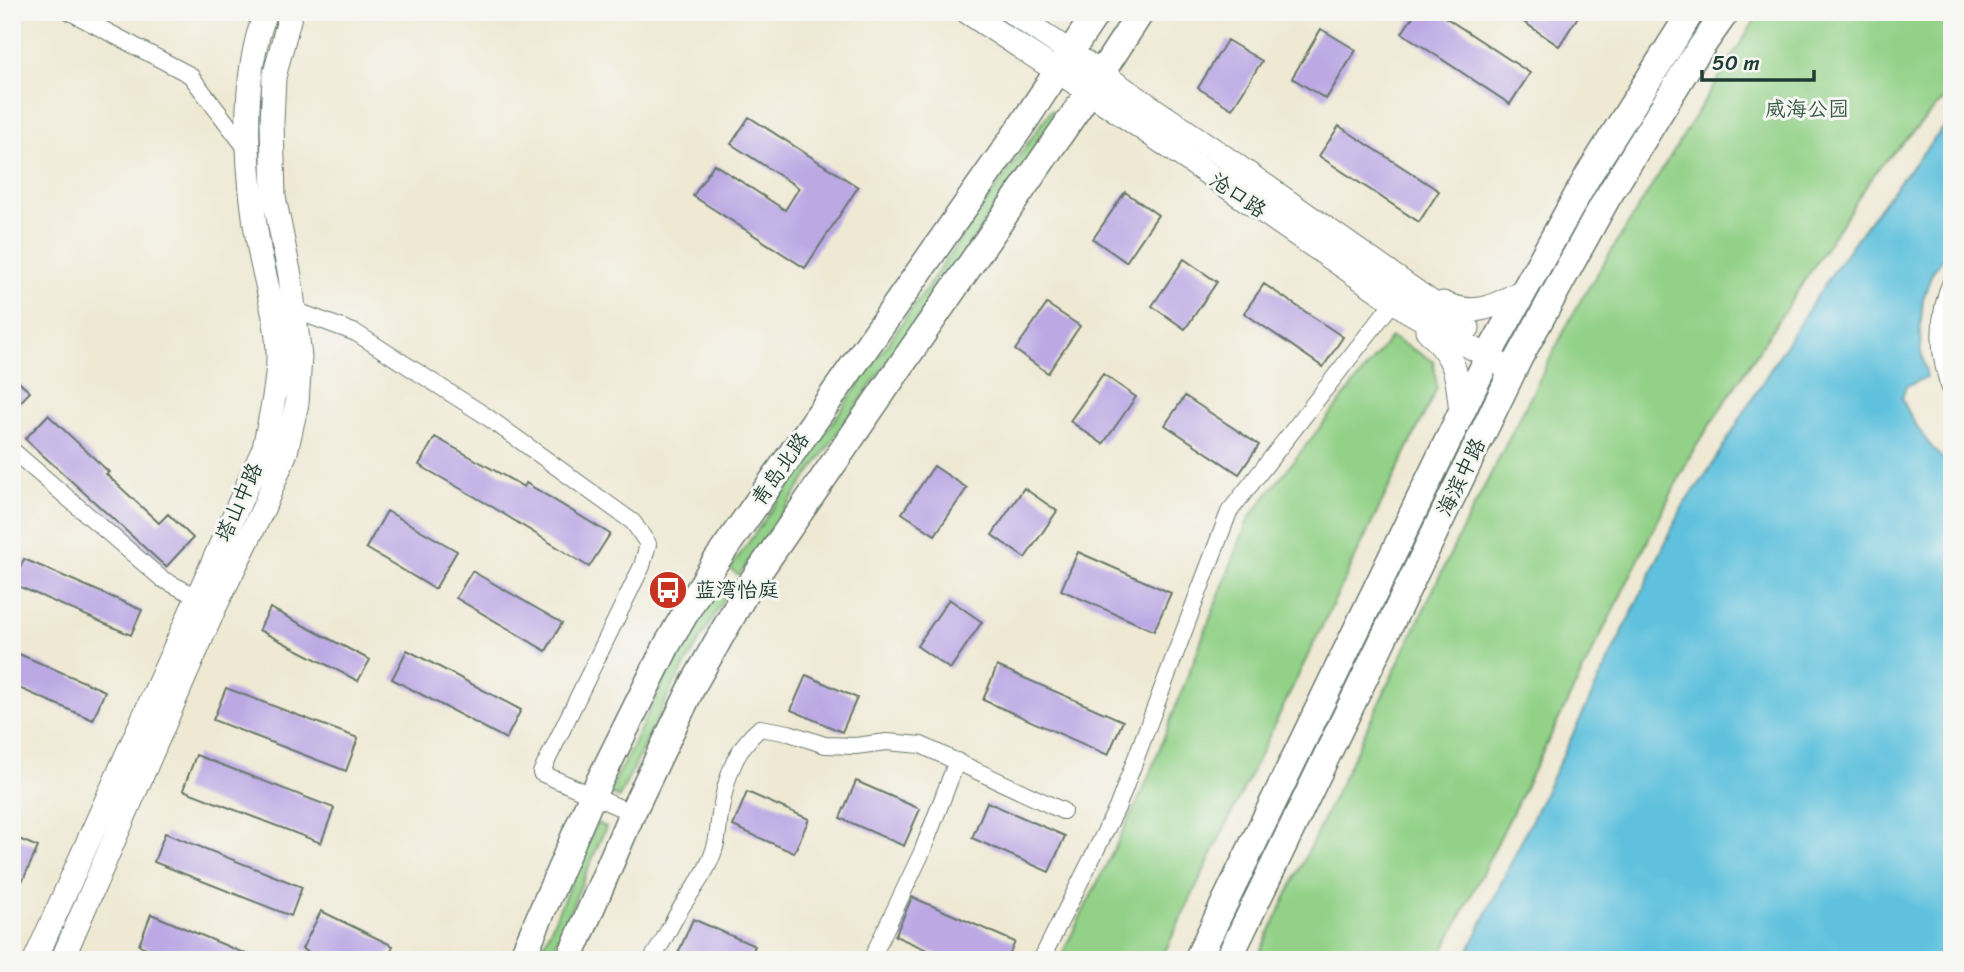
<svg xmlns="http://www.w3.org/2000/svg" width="1964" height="972" viewBox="0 0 1964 972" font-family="Sriracha,'LXGW WenKai TC',sans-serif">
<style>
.green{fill:#92d187;stroke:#58875e;stroke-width:2}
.water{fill:#5fc1dd;stroke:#3f7f88;stroke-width:2}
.building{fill:#bca9e4}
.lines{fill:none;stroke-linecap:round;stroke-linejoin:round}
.minor-casing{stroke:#68796c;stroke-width:18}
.secondary-casing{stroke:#68796c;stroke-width:25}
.primary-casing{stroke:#68796c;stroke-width:29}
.minor{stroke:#fff;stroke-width:16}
.secondary{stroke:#fff;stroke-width:23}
.primary{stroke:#fff;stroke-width:26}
.labels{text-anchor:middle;stroke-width:6;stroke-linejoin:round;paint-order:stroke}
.park-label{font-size:21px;fill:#365b45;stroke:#f6f6f2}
.street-label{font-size:21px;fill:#1f3d34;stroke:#f6f6f2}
.poi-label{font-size:21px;fill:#1f3d34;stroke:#f6f6f2;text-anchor:start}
</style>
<rect width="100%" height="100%" fill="#f6f6f2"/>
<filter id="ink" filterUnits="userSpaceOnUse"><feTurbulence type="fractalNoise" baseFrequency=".0143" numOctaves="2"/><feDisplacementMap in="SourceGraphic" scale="14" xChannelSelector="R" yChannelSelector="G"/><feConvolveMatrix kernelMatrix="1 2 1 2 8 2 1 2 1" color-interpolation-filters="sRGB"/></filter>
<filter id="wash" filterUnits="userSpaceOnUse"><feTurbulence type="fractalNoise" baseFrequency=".00686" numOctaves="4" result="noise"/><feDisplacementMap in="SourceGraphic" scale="28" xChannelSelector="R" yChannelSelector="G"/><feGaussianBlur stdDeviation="1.57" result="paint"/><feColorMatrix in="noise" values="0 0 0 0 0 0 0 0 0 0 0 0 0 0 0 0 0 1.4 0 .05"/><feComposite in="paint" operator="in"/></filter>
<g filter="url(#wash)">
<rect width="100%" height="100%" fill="#efe9d4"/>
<!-- green -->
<path class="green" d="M1760 12H1952V90L1876 171 1691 454 1439 960H1256L1458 538 1576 308Z
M1051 110 1059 115 739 575 730 569Z
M1391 337 1433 361 1437 388 1161 960H1059L1143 791 1249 518Z
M722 582 731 587 671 690 619 798 609 793 662 685Z
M597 823 606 827 549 960H537Z"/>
<!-- water -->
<path class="water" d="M1952 118V245L1932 273 1923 299 1920 331 1921 352 1927 377 1906 386 1902 399C1915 426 1929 448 1952 467V960H1464L1684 504 1703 479C1748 407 1791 332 1840 262 1874 212 1913 164 1952 118Z"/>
<g id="blocks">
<!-- building -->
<path class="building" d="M1416 12H1437L1530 73 1510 104 1402 33Z
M1509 12H1581L1559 46Z
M1321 29 1356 50 1326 99 1292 78Z
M1227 40 1262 61 1232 109 1198 88Z
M749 117 858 187 805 268 693 196 714 164 785 210 799 188 731 144Z
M1339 126 1439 191 1419 222 1319 156Z
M1125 192 1158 215 1126 262 1093 239Z
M1184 259 1217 282 1185 329 1152 306Z
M1264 284 1343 337 1323 367 1244 313Z
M1047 304 1080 326 1048 373 1015 350Z
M1103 374 1136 397 1103 444 1070 421Z
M12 376 30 392 12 411Z
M1185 396 1259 445 1239 474 1165 425Z
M48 415 109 472 106 474 159 523 168 514 193 538 166 567 25 439Z
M435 437 524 487 526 483 610 534 589 567 491 506 419 465Z
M934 466 967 488 935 535 902 513Z
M1024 488 1057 511 1025 558 992 535Z
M387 511 457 551 435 589 366 548Z
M1078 552 1171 593 1154 631 1061 590Z
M24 559 142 610 131 635 13 584Z
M472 571 562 623 546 651 456 598Z
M949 599 982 622 950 669 917 646Z
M270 608 370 660 358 681 259 630Z
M407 650 521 710 506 739 392 679Z
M12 651 105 691 93 720 12 685Z
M997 666 1123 721 1108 755 983 700Z
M806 675 857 698 842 732 791 710Z
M226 688 358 738 346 771 213 720Z
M196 755 334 808 321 843 183 790Z
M856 781 920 809 904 846 840 818Z
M747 792 809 819 794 853 733 826Z
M987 802 1065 836 1049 872 972 838Z
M165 833 302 887 291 916 154 862Z
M12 836 38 847 23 880 12 875Z
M912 897 1015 942 1007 960H950L895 936Z
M321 911 393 946 386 960H324L302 949Z
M151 914 260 960H175L139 945Z
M693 919 755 946 749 960H675Z"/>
</g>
</g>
<g filter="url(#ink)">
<use href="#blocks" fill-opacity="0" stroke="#68796c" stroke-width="2"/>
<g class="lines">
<!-- minor casing -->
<g class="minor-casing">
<path id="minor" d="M70 12 190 75 249 152
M1952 279C1936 315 1937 357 1952 394
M294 310 356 333 483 414 633 522 648 544 642 566 541 773 632 813
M12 450 162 579 205 601
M651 960C662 945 669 928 678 913 691 890 708 873 715 847 719 835 718 822 721 809 726 778 735 749 760 728L789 733 825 745 855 746 887 742 921 745 1063 811
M871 960 922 852 957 761
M1041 960 1117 808 1229 512 1394 301"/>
</g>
<!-- secondary casing -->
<g class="secondary-casing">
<path id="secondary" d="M967 12 1089 92 1408 311 1502 365
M1011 12 1223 156 1468 328
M1443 303C1477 318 1494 306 1524 290
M1427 330C1457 360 1457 373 1461 413
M35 960 264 448C270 419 277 389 278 359 279 327 267 287 260 254 247 184 238 80 266 12
M62 960 215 607 263 509 286 452 297 403 300 357 290 276 274 197 272 122 274 77 291 12"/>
</g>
<!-- primary casing -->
<g class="primary-casing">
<path id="primary" d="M521 960 592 796 667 645 714 564 1020 128 1097 12
M569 960 632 813 694 683 749 586 1081 104 1141 12
M1197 960 1494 345 1589 174 1691 12
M1228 960 1519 358 1606 200 1692 60 1726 12"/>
</g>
<!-- minor -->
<use href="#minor" class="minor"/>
<!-- secondary -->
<use href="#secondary" class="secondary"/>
<!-- primary -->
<use href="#primary" class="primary"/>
</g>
</g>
<!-- icons -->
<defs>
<g id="bus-disc" transform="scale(2.0125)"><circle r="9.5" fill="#c8321e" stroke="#f6f6f2"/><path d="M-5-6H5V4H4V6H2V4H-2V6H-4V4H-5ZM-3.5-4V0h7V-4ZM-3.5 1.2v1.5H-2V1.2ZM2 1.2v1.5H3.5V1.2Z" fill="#fff"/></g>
</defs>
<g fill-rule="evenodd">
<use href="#bus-disc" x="668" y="590"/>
</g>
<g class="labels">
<!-- park labels -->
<g class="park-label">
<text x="1807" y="116">威海公园</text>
</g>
<!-- street labels -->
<g class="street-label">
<text transform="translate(1238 195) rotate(34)" y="7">沧口路</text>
<text transform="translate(780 469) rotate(-55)" y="7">青岛北路</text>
<text transform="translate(1461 477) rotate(-64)" y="7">海滨中路</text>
<text transform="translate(239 502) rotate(-66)" y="7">塔山中路</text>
</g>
<!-- poi labels -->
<g class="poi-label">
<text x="695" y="597">蓝湾怡庭</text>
</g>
</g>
<!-- margin -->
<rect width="1964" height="972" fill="none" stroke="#f6f6f2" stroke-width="42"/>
<!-- scale -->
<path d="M1702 70v10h112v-10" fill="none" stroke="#1f3d34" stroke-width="3.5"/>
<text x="1712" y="70" font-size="21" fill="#1f3d34" stroke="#f6f6f2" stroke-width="5" paint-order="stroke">50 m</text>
</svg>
